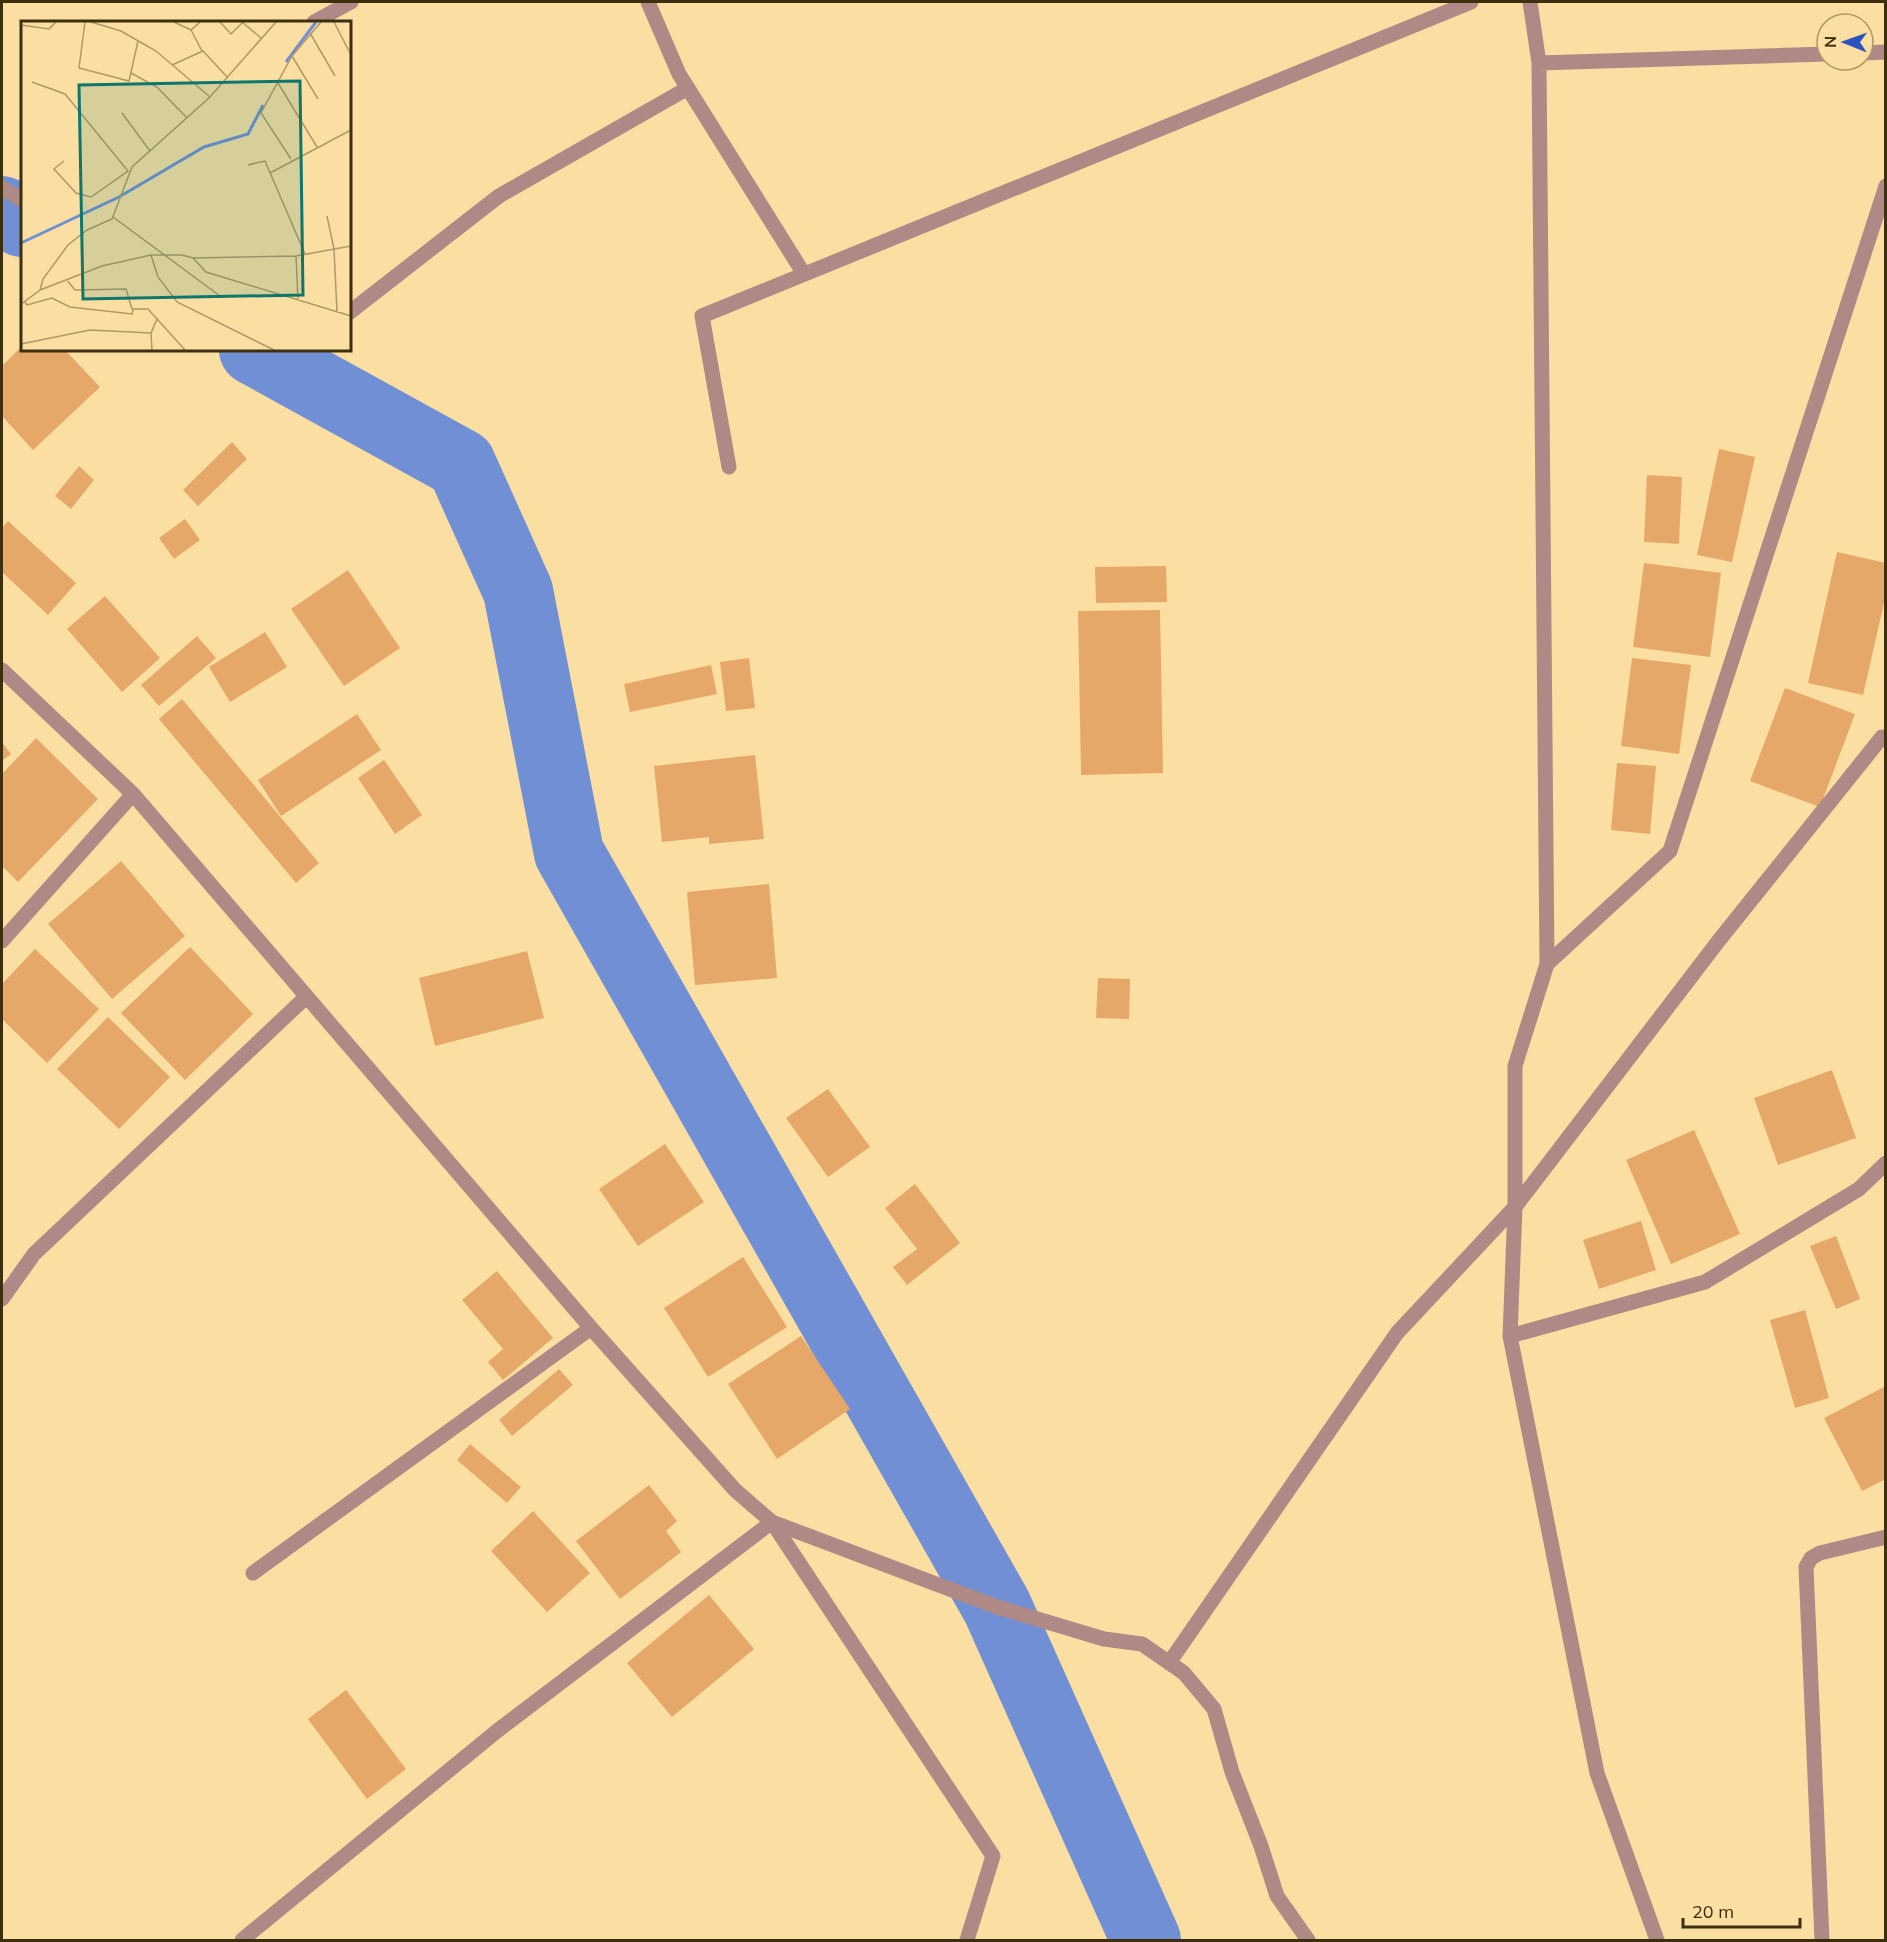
<svg xmlns="http://www.w3.org/2000/svg" width="1887" height="1942" viewBox="0 0 1887 1942" font-family="Mulish,sans-serif">
<style>
.lines{fill:none;stroke-linecap:round;stroke-linejoin:round}
.river{stroke:#718fd4;stroke-width:70}
.building{fill:#e6a868}
.minor{stroke:#af8985;stroke-width:15}
.inset-river{fill:none;stroke:#718fd4;stroke-width:3}
.inset-road{fill:none;stroke:#af9866;stroke-width:1.5}
.view{fill:#0f766e;fill-opacity:0.15;stroke:#0f766e;stroke-width:3}
.inset-edge{fill:none;stroke:#3d2e0d;stroke-width:3}
</style>
<rect width="100%" height="100%" fill="#fbdfa2"/>
<g class="lines">
<!-- river -->
<path class="river" d="M2 211 22 222
M254 350 461 464 518 591 569 853 997 1607 1146 1940"/>
</g>
<!-- building -->
<path class="building" d="M22 346V350H65L100 387 33 450 2 416V366Z
M232 442 247 459 198 506 183 490Z
M1719 449 1755 457 1732 562 1697 555Z
M79 466 94 480 71 509 55 496Z
M1647 475 1682 477 1679 544 1644 542Z
M185 519 200 540 174 559 159 538Z
M8 521 76 583 48 615 2 572V528Z
M1837 552 1886 563V594L1863 695 1808 683Z
M1644 563 1721 573 1710 657 1633 647Z
M1166 566 1167 602 1096 603 1095 567Z
M348 570 400 648 344 686 291 609Z
M105 596 160 658 122 692 67 629Z
M1160 610 1163 773 1081 775 1078 611Z
M265 632 287 667 230 702 209 667Z
M197 636 216 658 159 706 141 685Z
M749 658 755 708 726 711 720 662Z
M1632 658 1691 665 1679 754 1621 746Z
M711 665 717 694 630 712 624 684Z
M1785 688 1855 714 1820 807 1750 781Z
M182 699 319 863 296 883 159 719Z
M357 714 381 750 281 816 258 780Z
M36 738 98 799 18 882 2 866V774Z
M2 742 11 754 2 761Z
M755 755 764 839 709 844V837L662 842 654 766Z
M384 760 422 815 395 834 358 778Z
M1617 763 1656 766 1650 834 1611 830Z
M121 861 185 936 112 999 48 924Z
M769 884 777 978 695 985 687 892Z
M190 947 253 1014 185 1080 121 1013Z
M35 949 99 1009 47 1063 2 1019V984Z
M527 951 544 1018 435 1046 419 978Z
M1098 978 1130 979 1129 1019 1096 1018Z
M108 1017 170 1077 119 1129 57 1069Z
M1832 1070 1856 1138 1778 1165 1754 1098Z
M828 1089 870 1147 828 1177 786 1118Z
M1694 1130 1740 1234 1671 1264 1626 1160Z
M665 1144 704 1202 638 1246 599 1189Z
M915 1184 960 1243 907 1285 893 1267 917 1249 885 1208Z
M1641 1221 1656 1270 1599 1289 1583 1240Z
M1836 1236 1860 1299 1836 1309 1810 1246Z
M743 1257 787 1327 708 1377 664 1308Z
M497 1271 553 1338 503 1380 488 1362 503 1349 462 1300Z
M1805 1310 1829 1398 1795 1408 1770 1320Z
M801 1336 850 1409 777 1459 728 1384Z
M559 1369 573 1385 512 1436 499 1420Z
M1886 1386V1479L1862 1491 1824 1418Z
M470 1444 521 1487 507 1503 457 1460Z
M649 1485 677 1521 666 1531 681 1552 620 1599 576 1541Z
M533 1511 590 1573 547 1612 491 1551Z
M709 1595 754 1649 672 1717 627 1663Z
M346 1690 406 1769 367 1799 308 1719Z"/>
<g class="lines">
<!-- minor -->
<path class="minor" d="M648 2 679 74 804 274
M1530 2 1539 63 1547 964
M314 22 351 2
M1863 53 1886 52
M1539 63 1827 54
M2 188 22 200
M350 312 499 196 688 88
M729 467 702 316 1471 2
M2 670 133 794 591 1328 735 1490 772 1522 997 1607 1104 1639 1142 1644 1184 1673 1214 1709 1232 1772 1261 1846 1277 1896 1308 1940
M2 941 133 794
M2 1299 34 1254 306 997
M1510 1336 1705 1282 1859 1189 1886 1163
M253 1573 591 1328
M1169 1663 1397 1333 1515 1207 1720 939 1882 737
M242 1940 497 1731 772 1522 993 1856 967 1940
M1657 1940 1597 1773 1510 1336 1515 1207V1066L1547 964 1670 851 1886 186
M1822 1940 1806 1567 1811 1558 1820 1553 1886 1537"/>
</g>
<!-- overview -->
<g transform="translate(21 21)">
<rect width="330" height="330" fill="#fbdfa2"/>
<path class="inset-river" d="M265 41 295 1M0 222 98 176 183 126 227 113 242 84"/>
<path class="inset-road" d="M64 1 58 47 108 60 117 20M70 1 100 10 135 30 189 76M153 1 170 9 179 1M199 1 210 13 222 1M221 1 240 17M313 1 330 34M0 4 28 8 35 1M170 9 181 30M289 12 314 55M271 35 297 78M151 44 182 30 207 57M110 52 136 66 166 97M11 61 44 73 107 150 70 176 55 172 33 148 43 140M257 62 296 126M101 92 129 130M270 138 240 92 271 35 300 1M227 144 244 140 284 233M249 152 330 109M306 195 313 228 316 291M92 196 199 275M130 234 137 256 156 281 253 329M275 235 277 279M172 237 275 235 330 225M45 258 54 269 105 268 111 288H127L164 329M19 269 81 245 130 234H161L172 237 185 251 330 295M4 281 6 284 31 277 49 286 111 293 112 289M0 283 19 269 22 258 47 224 66 209 91 198 111 146 189 76 255 1M0 323 69 309 130 312M131 329 130 312 136 298"/>
<path class="view" d="M279 60 282 274 62 278 58 64Z"/>
<rect width="330" height="330" class="inset-edge"/>
</g>
<!-- border -->
<rect width="1887" height="1942" fill="none" stroke="#3d2e0d" stroke-width="6"/>
<!-- north arrow -->
<g transform="translate(1845 42) rotate(271)"><circle r="28" fill="#fbdfa2" stroke="#af9866" stroke-width="1.5"/>
<path d="M0-4.5L10 22L0 15L-10 22Z" fill="#2c51c0"/>
<text y="-9" font-size="16" font-weight="bold" text-anchor="middle" fill="#3d2e0d">N</text>
</g>
<!-- scale -->
<path d="M1683 1918v9h117v-9" fill="none" stroke="#3d2e0d" stroke-width="3"/>
<text x="1692" y="1918" font-size="18" fill="#3d2e0d" stroke="#fbdfa2" stroke-width="4.5" paint-order="stroke">20 m</text>
</svg>
